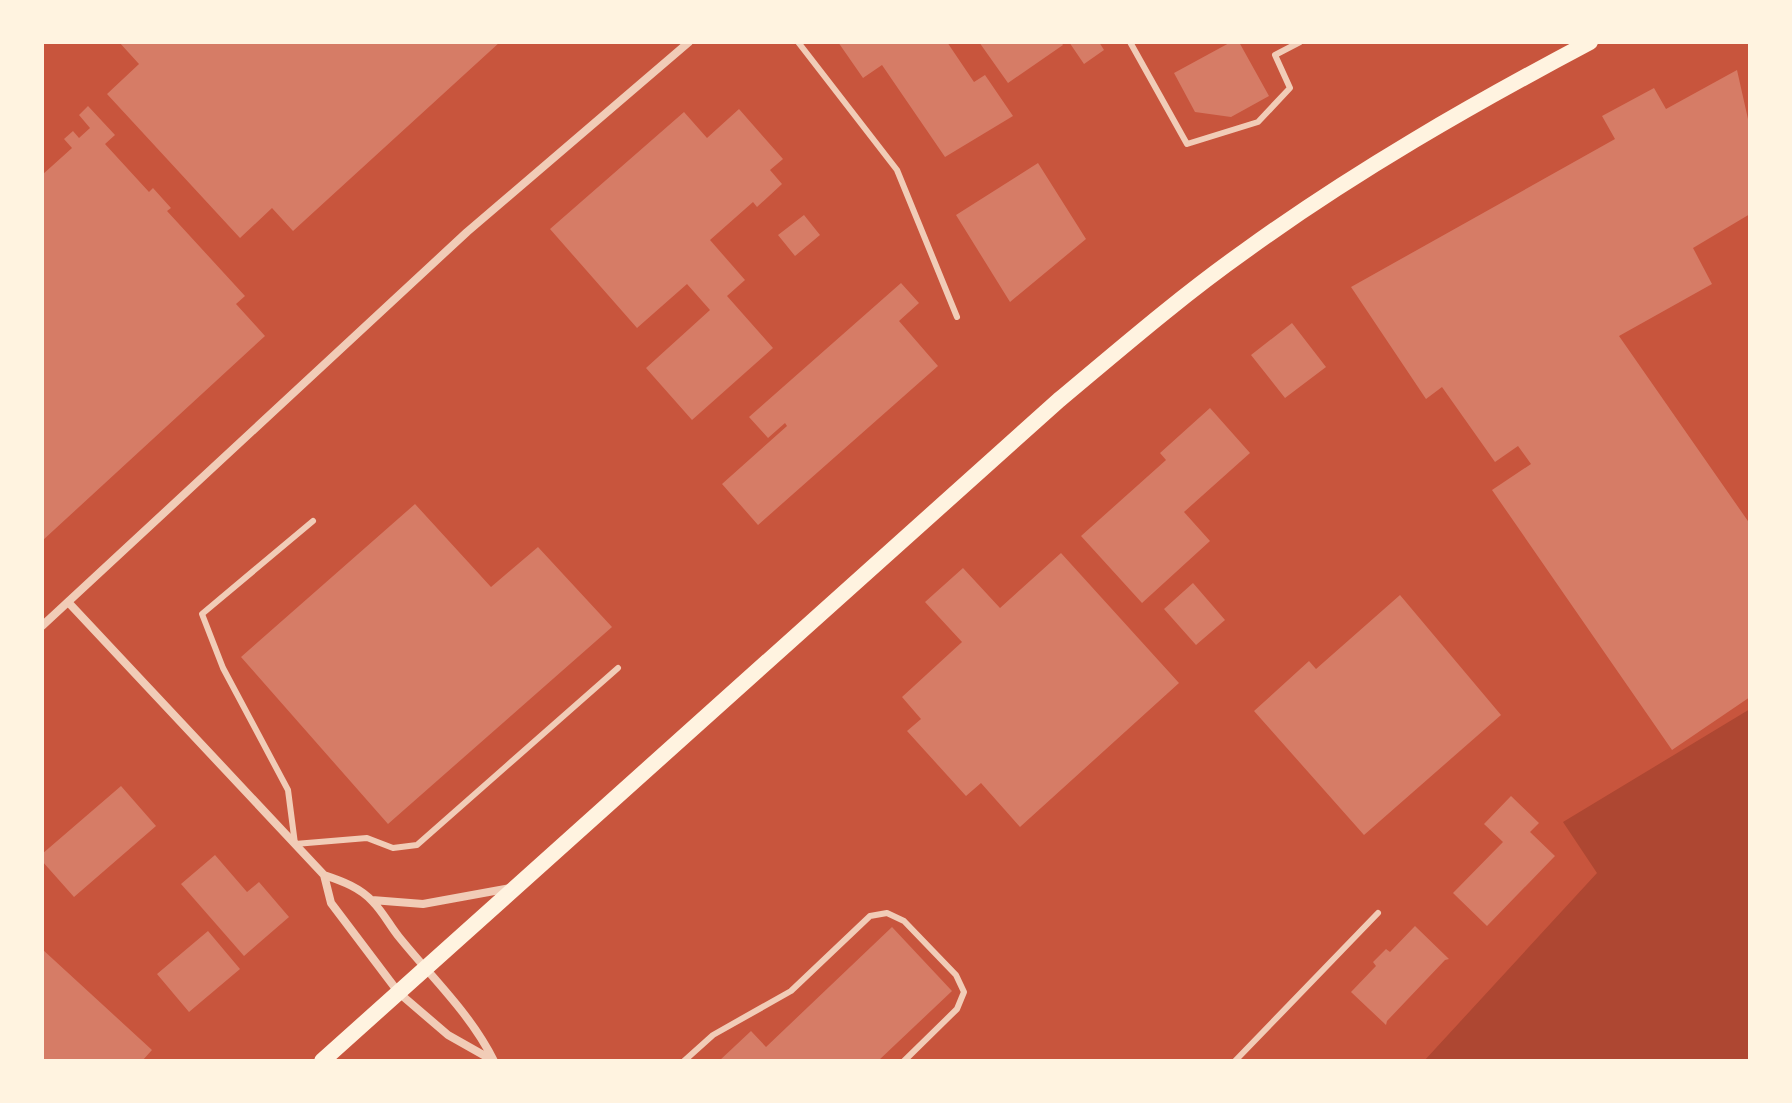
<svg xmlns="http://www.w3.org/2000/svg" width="1792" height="1103" viewBox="0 0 1792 1103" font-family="'Titillium Web',sans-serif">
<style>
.green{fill:#ae4732}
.building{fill:#d67c66}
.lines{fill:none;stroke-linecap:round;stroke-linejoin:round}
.service{stroke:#f1ccb7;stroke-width:6}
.minor{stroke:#f1ccb7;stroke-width:8}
.secondary{stroke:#fff3e0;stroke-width:16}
</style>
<rect width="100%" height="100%" fill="#c8553d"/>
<!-- green -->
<path class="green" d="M1750 709V1061H1424L1597 873 1563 822Z"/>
<!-- building -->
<path class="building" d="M119 42H500L293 231 272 208 240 238 107 94 139 64Z
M838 42H947L974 82 985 75 1013 116 945 157 882 65 863 78Z
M979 42H1061L1063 45 1008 83Z
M1069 42H1099L1104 50 1084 64Z
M1231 42H1239L1269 96 1231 117 1195 112 1174 73Z
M1737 70 1750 128V214L1693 248 1712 284 1619 336 1750 524V697L1672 750 1492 490 1531 464 1518 446 1495 462 1442 387 1426 399 1351 287 1615 139 1602 116 1654 88 1666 109Z
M88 106 115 135 105 144 149 192 153 188 171 208 167 211 245 296 236 304 265 336 42 541V175L72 148 64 139 73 131 79 138 90 128 79 115Z
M739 109 783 159 770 170 782 184 757 207 753 202 710 240 745 280 727 296 773 348 692 420 646 368 710 310 687 284 637 328 550 229 684 112 707 138Z
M1038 163 1086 239 1010 302 956 215Z
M804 215 820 235 795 256 778 235Z
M901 283 919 303 899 321 938 366 758 525 722 484 787 426 785 423 768 438 749 417Z
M1292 323 1326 367 1285 398 1251 355Z
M1210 408 1250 453 1184 512 1210 541 1142 603 1081 536 1166 460 1160 453Z
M415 504 491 587 538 547 612 627 388 824 241 657Z
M1061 553 1179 683 1020 827 981 783 966 796 907 731 921 719 902 697 962 642 925 602 963 568 1000 608Z
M1193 583 1225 620 1196 645 1164 609Z
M1400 595 1501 715 1364 835 1254 711 1309 661 1316 669Z
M121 786 156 826 74 897 42 861V854Z
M1511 796 1539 823 1530 832 1555 856 1487 926 1453 893 1503 842 1484 824Z
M215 855 247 892 259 882 289 917 244 956 181 884Z
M1415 926 1449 959 1445 960 1387 1021 1386 1025 1351 992 1376 966 1373 962 1386 949 1390 952Z
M892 927 952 991 878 1061H719L751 1031 766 1047Z
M208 931 240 969 189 1012 157 974Z
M42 949 152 1050 142 1061H42Z"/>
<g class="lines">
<!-- service -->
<path class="service" d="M798 42 897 170 957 317
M1130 42 1187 144 1258 122 1290 88 1275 55 1300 42
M313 521 202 614 223 668 288 790 295 844 367 838 393 848 417 845 618 668
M684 1061 713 1035 791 991 870 916 887 913 904 921 956 975 964 992 957 1009 904 1061
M1235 1061 1378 913"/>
<!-- minor -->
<path class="minor" d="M68 602 324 875C342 881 361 888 373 902 383 912 390 926 399 937 433 979 470 1013 494 1061
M42 626 467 232 689 42
M324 875 331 903 399 993 448 1035 494 1061
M372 900 423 904 511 888"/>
<!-- secondary -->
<path class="secondary" d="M322 1061 1059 400C1120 349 1180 297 1245 251 1354 172 1471 105 1590 42"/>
</g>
<!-- border -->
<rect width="1792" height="1103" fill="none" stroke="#fff3e0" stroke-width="88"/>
</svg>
